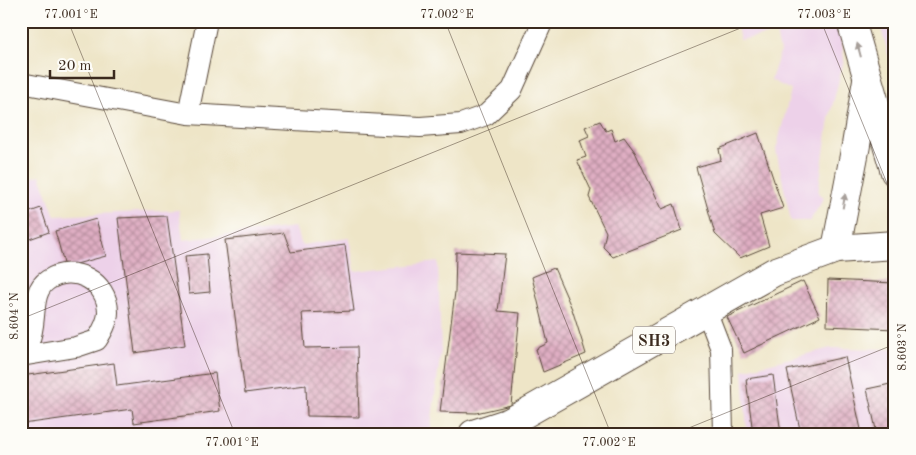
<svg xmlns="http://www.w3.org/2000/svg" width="916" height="455" viewBox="0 0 916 455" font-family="'Old Standard TT',serif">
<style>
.built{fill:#edd1e9}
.building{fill:url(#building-cross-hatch)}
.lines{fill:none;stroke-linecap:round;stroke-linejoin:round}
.minor-casing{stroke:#564637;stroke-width:22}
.secondary-casing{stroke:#564637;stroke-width:30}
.primary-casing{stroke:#564637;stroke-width:30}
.minor{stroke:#fff;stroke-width:20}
.secondary{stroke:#fff;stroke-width:28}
.primary{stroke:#fff;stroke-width:28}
.oneway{fill:#a79f9a}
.ticks{fill:none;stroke:#3b2a1e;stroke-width:1;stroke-opacity:0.45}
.labels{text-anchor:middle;stroke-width:5;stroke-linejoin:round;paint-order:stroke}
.shield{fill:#fdfcf7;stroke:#75695f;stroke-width:1}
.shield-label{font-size:16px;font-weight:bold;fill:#3b2a1e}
.neatline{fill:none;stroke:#3b2a1e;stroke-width:2}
.ticks-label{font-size:12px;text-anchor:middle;fill:#3b2a1e}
</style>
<defs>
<pattern id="building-cross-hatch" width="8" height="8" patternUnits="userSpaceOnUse" patternTransform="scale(1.25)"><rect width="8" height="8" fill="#dfaec3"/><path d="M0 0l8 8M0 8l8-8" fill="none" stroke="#b68e9e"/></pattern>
</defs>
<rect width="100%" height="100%" fill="#fdfcf7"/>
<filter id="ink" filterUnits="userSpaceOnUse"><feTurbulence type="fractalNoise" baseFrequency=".02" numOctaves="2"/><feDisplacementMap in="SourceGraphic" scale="10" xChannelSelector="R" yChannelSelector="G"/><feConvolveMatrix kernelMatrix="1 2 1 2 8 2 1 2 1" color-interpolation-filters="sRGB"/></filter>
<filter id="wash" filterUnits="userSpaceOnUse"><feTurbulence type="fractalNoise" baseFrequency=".0096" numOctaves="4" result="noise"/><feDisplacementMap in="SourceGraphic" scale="20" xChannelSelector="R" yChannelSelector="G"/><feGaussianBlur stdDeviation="1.12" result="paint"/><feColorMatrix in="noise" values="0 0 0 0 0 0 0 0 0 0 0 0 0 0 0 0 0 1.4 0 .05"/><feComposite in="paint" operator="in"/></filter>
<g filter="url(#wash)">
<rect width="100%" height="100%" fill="#eee5c7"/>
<!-- built -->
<path class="built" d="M736 21H840L844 60 829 119 818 193 824 198 810 221H791L776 150 791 90 771 80 780 52 776 33 740 40Z
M879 21H895V80L880 24Z
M40 175 55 216 179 210 183 240 295 227 302 245 349 238 355 271 438 262 441 350 430 434H21V181Z
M831 348 895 349V434H747L743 370Z"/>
<g id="blocks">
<!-- building -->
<path class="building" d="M600 121 606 131 611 129 615 141 624 137 635 152 662 209 674 204 682 230 613 257 603 247 606 232 589 197 591 190 577 160 586 157 580 140 589 136 585 127Z
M758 133 783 208 760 215 769 246 740 258 715 234 696 167 721 160 719 149Z
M21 197 27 213 41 208 49 232 21 242Z
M167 216 185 345 135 353 118 218Z
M96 219 106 256 65 267 55 231Z
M284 233 291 252 345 245 354 311 302 313 305 348 357 347 359 417 307 416 306 385 245 393 225 240Z
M456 252 505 254 498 311 520 313 511 405 476 413 440 412 455 292Z
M207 254 210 292 189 294 185 256Z
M554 268 572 309 586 354 543 372 536 349 548 343 532 277Z
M828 280 895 283V329L827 326Z
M803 281 820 317 744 353 727 317Z
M845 357 862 434H801L787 370Z
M114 363 117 386 215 373 220 411 134 423 132 409 23 424 21 376Z
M773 375 781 434H753L746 379Z
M895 383V434H877L867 389Z"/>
</g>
</g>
<g filter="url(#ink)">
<use href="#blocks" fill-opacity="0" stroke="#564637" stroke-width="1"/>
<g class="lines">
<!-- minor casing -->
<g class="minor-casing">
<path id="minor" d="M21 83 188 114 420 127 461 124 486 115 512 90 543 21
M188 114 207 21
M706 310 721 349 723 434
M21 349C24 347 27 344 29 341 38 323 29 292 48 280 73 263 108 281 108 312 108 322 102 332 97 340L76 347 21 356"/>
</g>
<!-- secondary casing -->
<g class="secondary-casing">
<path id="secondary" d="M851 21 895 172
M836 249 856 145 867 80"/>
</g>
<!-- primary casing -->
<g class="primary-casing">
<path id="primary" d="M473 434 510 422 774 272 836 249 895 245"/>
</g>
<!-- minor -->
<use href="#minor" class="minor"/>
<!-- secondary -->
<use href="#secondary" class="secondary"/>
<!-- primary -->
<use href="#primary" class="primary"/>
</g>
<!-- one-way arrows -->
<defs><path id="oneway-solid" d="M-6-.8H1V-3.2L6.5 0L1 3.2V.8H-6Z" transform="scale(1.25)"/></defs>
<g class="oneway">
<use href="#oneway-solid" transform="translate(859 50) rotate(-105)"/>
<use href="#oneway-solid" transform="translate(844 201) rotate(-80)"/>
</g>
</g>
<!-- ticks -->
<path class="ticks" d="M68 21 235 434M445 21 611 434M821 21 895 203M21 319 758 21M674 434 895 344"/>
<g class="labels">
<!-- shield labels -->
<rect class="shield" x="633" y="326.5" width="42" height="27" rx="4"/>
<g class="shield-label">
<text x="654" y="346">SH3</text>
</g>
</g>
<!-- margin -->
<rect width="916" height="455" fill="none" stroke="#fdfcf7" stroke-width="55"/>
<!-- scale -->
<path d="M50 70v8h64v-8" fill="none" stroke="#3b2a1e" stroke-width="2.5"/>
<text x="58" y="70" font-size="15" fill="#3b2a1e" stroke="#fdfcf7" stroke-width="4" paint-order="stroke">20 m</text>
<rect x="28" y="28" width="860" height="400" class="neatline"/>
<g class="ticks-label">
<text x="71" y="18">77.001°E</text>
<text x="447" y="18">77.002°E</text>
<text x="824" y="18">77.003°E</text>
<text transform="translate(14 316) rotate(-90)" y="4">8.604°N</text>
<text transform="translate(902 347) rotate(-90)" y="4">8.603°N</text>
<text x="232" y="446">77.001°E</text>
<text x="609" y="446">77.002°E</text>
</g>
</svg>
